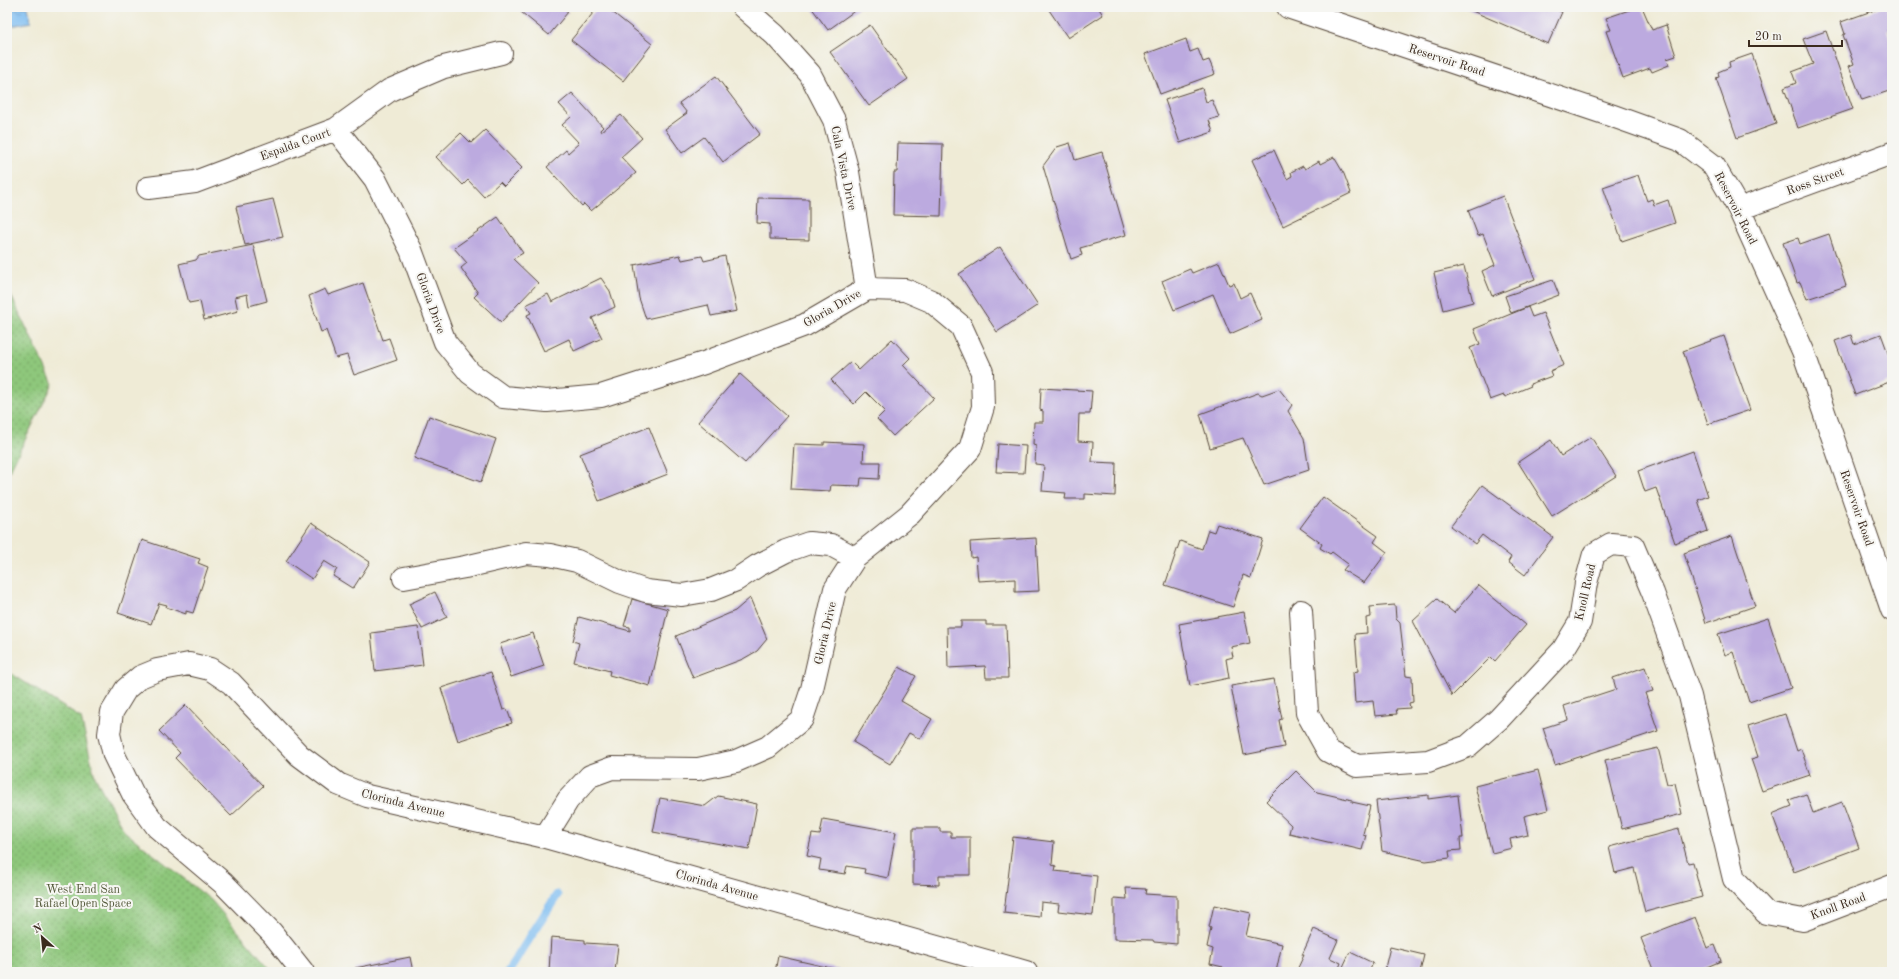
<svg xmlns="http://www.w3.org/2000/svg" width="1899" height="979" viewBox="0 0 1899 979" font-family="'Old Standard TT',serif">
<style>
.park{fill:url(#park-dots);stroke:#64784c}
.water{fill:url(#water-ripples);stroke:#5c7488}
.lines{fill:none;stroke-linecap:round;stroke-linejoin:round}
.stream{stroke:#7ebdf2;stroke-width:9}
.building{fill:#bcaadf}
.minor-casing{stroke:#56473a;stroke-width:24}
.minor{stroke:#fff;stroke-width:22}
.labels{text-anchor:middle;stroke-width:4;stroke-linejoin:round;paint-order:stroke}
.street-label{font-size:12px;fill:#3b2a1e;stroke:#f6f6f2}
.park-label{font-size:12px;fill:#54593a;stroke:#f6f6f2}
</style>
<defs>
<pattern id="park-dots" width="8" height="8" patternUnits="userSpaceOnUse"><rect width="8" height="8" fill="#8ec77b"/><path d="M2 2h.1M6 6h.1" fill="none" stroke="#75a264" stroke-width="1.8" stroke-linecap="round"/></pattern>
<pattern id="water-ripples" width="26" height="14" patternUnits="userSpaceOnUse"><rect width="26" height="14" fill="#7ebdf2"/><path d="M2 4q2-2 4 0t4 0M15 11q2-2 4 0t4 0" fill="none" stroke="#689ac3"/></pattern>
</defs>
<rect width="100%" height="100%" fill="#f6f6f2"/>
<filter id="ink" filterUnits="userSpaceOnUse"><feTurbulence type="fractalNoise" baseFrequency=".025" numOctaves="2"/><feDisplacementMap in="SourceGraphic" scale="8" xChannelSelector="R" yChannelSelector="G"/><feConvolveMatrix kernelMatrix="1 2 1 2 8 2 1 2 1" color-interpolation-filters="sRGB"/></filter>
<filter id="wash" filterUnits="userSpaceOnUse"><feTurbulence type="fractalNoise" baseFrequency=".012" numOctaves="4" result="noise"/><feDisplacementMap in="SourceGraphic" scale="16" xChannelSelector="R" yChannelSelector="G"/><feGaussianBlur stdDeviation="0.9" result="paint"/><feColorMatrix in="noise" values="0 0 0 0 0 0 0 0 0 0 0 0 0 0 0 0 0 1.4 0 .05"/><feComposite in="paint" operator="in"/></filter>
<g filter="url(#wash)">
<rect width="100%" height="100%" fill="#efebd6"/>
<!-- park -->
<path class="park" d="M7 287 53 384 7 476Z
M7 671 81 718 95 777 124 831 211 900 273 972H7Z"/>
<!-- water -->
<path class="water" d="M20 7H28L31 22 7 27V10Z"/>
<g class="lines">
<!-- stream -->
<path class="stream" d="M508 972 557 895"/>
</g>
<g id="blocks">
<!-- building -->
<path class="building" d="M515 7H562L568 12 549 35Z
M598 7H606L652 44 623 81 571 40Z
M811 7H860L828 30Z
M1047 7H1098L1103 15 1068 38Z
M1463 7H1550L1562 12 1548 44Z
M1638 7H1642L1652 30 1666 25 1676 56 1667 59 1669 65 1652 72 1650 68 1623 78 1606 31 1611 30 1606 18Z
M1883 7H1886L1892 24V28L1887 30 1892 45V90L1862 100 1849 66 1854 64 1843 35 1845 34 1841 22Z
M870 25 908 79 869 106 830 52Z
M1826 31 1853 109 1798 128 1784 88 1796 83 1792 72 1813 64 1803 39Z
M1186 39 1190 52 1198 49 1203 62 1209 60 1215 74 1160 94 1145 54Z
M1752 54 1776 124 1737 138 1716 78 1719 77 1718 72 1730 67 1729 62Z
M716 76 760 134 723 162 704 137 682 153 665 129 687 113 679 103Z
M1202 88 1206 102 1212 100 1219 117 1209 120 1213 132 1180 143 1165 100Z
M572 93 603 127 600 130 601 132 621 115 642 138 621 157 636 173 591 211 584 204 582 206 547 167 566 150 568 153 579 143 562 125 571 117 559 104Z
M485 130 522 168 504 186 500 182 484 197 468 180 463 185 436 157 461 133 471 143Z
M898 143 943 144 941 216 893 215 894 172H897Z
M1070 143 1075 160 1102 152 1126 235 1080 248 1082 255 1071 259 1043 166 1057 147Z
M1274 150 1287 179 1292 176 1291 172 1303 166 1305 169 1319 161 1320 164 1334 157 1344 174 1351 193 1283 226 1252 160Z
M1638 175 1647 201 1652 199 1654 205 1668 200 1675 223 1622 241 1603 187Z
M1503 196 1535 279 1492 296 1482 271 1495 265 1483 234 1478 236 1468 210Z
M758 198 809 199V240L770 239V224L757 223Z
M273 199 283 237 245 245 236 207Z
M498 217 523 253 513 259 538 283 501 322 474 297 478 293 461 268 467 263 454 248Z
M1829 234 1846 286 1807 299 1800 282 1797 283 1783 243 1798 238 1800 244Z
M253 245 267 301 249 306 247 294 235 297 238 311 204 320 200 301 189 303 179 264 196 260 199 256Z
M1000 247 1038 305 997 332 959 274Z
M680 255 682 260 702 256 704 261 725 256 737 311 711 316 708 305 646 319 639 298 634 265Z
M1219 262 1229 285 1234 283 1240 298 1250 293 1262 320 1230 334 1213 294 1174 310 1162 281 1190 269 1192 273Z
M1464 266 1473 302 1443 310 1434 273Z
M601 278 610 291 615 307 592 318 602 338 574 351 569 339 544 351 527 315 531 313 526 305 548 294 552 302Z
M1553 280 1559 295 1511 313 1505 296Z
M363 283 383 340 389 338 397 360 354 375 347 355 336 358 326 330 321 332 309 296 325 289 328 295Z
M1528 307 1532 317 1543 313 1564 365 1550 371 1552 376 1530 384 1531 386 1505 397 1504 395 1490 400 1470 348 1480 344 1474 329Z
M1881 334 1892 364V381L1855 395 1835 341 1851 335 1854 344Z
M1724 336 1750 410 1708 424 1683 351Z
M892 339 910 358 903 365 934 398 893 436 877 419 885 411 866 392 854 404 831 380 851 362 859 370Z
M740 374 787 416 745 463 698 422Z
M1041 388 1092 391 1090 414H1079L1078 441 1093 442 1092 462 1116 463 1115 496 1085 494V499H1065L1066 493 1042 491 1044 465 1035 464 1036 446 1033 445 1034 422H1043V411L1040 410Z
M1279 389 1292 405 1288 411 1304 438 1309 470 1264 485 1243 438 1210 448 1200 414 1258 393 1262 395Z
M429 416 496 439 481 482 414 458Z
M649 427 668 474 599 501 580 454Z
M1591 437 1616 476 1552 516 1518 462 1551 440 1561 456Z
M824 442 864 444 863 462H880L879 479 861 478 860 486 831 485 830 491 791 489 794 444 824 445Z
M998 444 1026 446 1024 473 996 472Z
M1693 451 1708 496 1698 500 1708 531 1675 543 1656 488 1645 492 1638 471Z
M1482 485 1553 537 1525 575 1508 562 1511 557 1482 535 1475 544 1451 526Z
M1323 497 1378 536 1374 542 1387 552 1364 583 1343 570 1348 564 1332 552 1330 554 1320 548 1322 544 1300 528Z
M311 523 370 562 354 587 352 588 333 576 337 569 324 561 312 579 286 561Z
M1217 524 1263 539 1251 578 1243 575 1233 607 1165 585 1180 541 1202 549 1208 530 1214 532Z
M1732 536 1755 606 1706 623 1684 553Z
M1036 538 1039 591 1015 592V579L978 581 976 557 971 558 970 542Z
M142 540 200 559 198 563 208 567 193 613 186 611V614L166 607 167 605 159 603 151 624 118 613Z
M1478 585 1526 625 1495 661 1491 657 1452 696 1413 621 1437 599 1454 613Z
M435 592 447 617 422 629 409 604Z
M750 598 767 639 757 651 743 659 693 678 676 636 735 611Z
M632 599 668 609 650 686 609 675 610 671 574 662 579 643 573 641 579 617 630 631V627L624 626Z
M1395 605 1396 619 1400 623 1406 676 1412 677 1413 702 1409 703 1410 708 1396 709 1397 714 1375 716 1373 701 1355 703 1353 672 1358 671 1355 634 1367 633 1366 618 1371 617 1370 607Z
M1244 612 1250 643 1231 647 1233 657 1226 659 1229 678 1190 686 1179 624Z
M1768 618 1791 688 1749 702 1733 652 1725 655 1718 634Z
M961 621H986V625H1006L1008 678H986L985 666 948 668 947 627H961Z
M418 627 423 665 375 671 371 633Z
M533 633 544 666 511 677 500 644Z
M899 667 916 676 901 701 932 719 920 739 909 733 890 764 853 742Z
M1645 667 1653 691 1645 693 1658 731 1555 765 1543 728 1568 720 1564 706 1616 689 1613 678Z
M491 672 503 710 507 709 512 723 458 741 441 688Z
M1274 679 1282 719 1279 720 1284 747 1244 755 1231 686Z
M186 705 263 786 231 816 175 758 180 753 159 731Z
M1785 714 1797 751 1801 749 1810 775 1762 791 1751 759 1758 757 1748 726Z
M1658 748 1667 784 1675 783 1682 814 1622 829 1605 760Z
M1538 770 1548 810 1524 816 1528 835 1510 839 1512 848 1492 853 1475 786Z
M1296 771 1317 792 1352 800V802L1370 806 1363 834 1366 835 1362 850 1289 833 1291 825 1266 801Z
M1806 794 1813 813 1842 802 1859 848 1794 872 1772 814 1792 806 1789 800Z
M1428 795V799L1458 795 1463 838H1460L1461 850 1449 851 1450 858 1426 861 1382 851 1376 801Z
M718 796 757 804 749 849 653 832 660 798 705 806Z
M823 819 896 832 888 878 864 873 865 869 847 866 845 874 819 870 821 859 807 856 812 834 820 835Z
M913 828H940V832H951V837H970V875H939V885L913 884Z
M1679 829 1688 863 1693 862 1702 897 1645 912 1634 868 1615 873 1609 847Z
M1013 837 1054 842 1052 865 1056 866 1055 871 1097 876 1093 915 1058 911 1059 904 1041 902 1040 917 1004 913Z
M1126 888 1146 889 1145 894 1177 896V944L1154 942 1153 940 1114 939V898L1127 899Z
M1214 905 1251 913 1246 936 1282 944 1276 972H1222L1223 967 1210 964 1213 949 1207 947 1211 928 1209 927Z
M1695 917 1707 948 1715 945 1721 961 1695 972H1654L1641 938Z
M1314 929 1338 940 1330 958 1341 963 1339 968 1342 969 1350 952 1373 963 1369 972H1296L1304 955H1302Z
M551 937 585 940V943L618 945 615 972H549Z
M1390 947 1424 955 1420 972H1384Z
M778 956 844 971V972H775Z
M410 957 413 972H356L355 968Z"/>
</g>
</g>
<g filter="url(#ink)">
<use href="#blocks" fill-opacity="0" stroke="#56473a" stroke-width="1"/>
<g class="lines">
<!-- minor casing -->
<g class="minor-casing">
<path id="minor" d="M743 7 775 35 810 74 834 120 848 172 867 289
M1288 7 1613 116 1680 140 1714 166 1739 209 1803 351 1892 610
M336 129 375 179 411 250 445 342 470 373 503 397 547 401 601 396 704 363 805 325 867 289 905 290 931 301 961 326 982 372 983 407 970 449 910 514 855 558 835 589 812 689 802 719 768 747 736 761 698 769 612 768 590 776 568 800 545 837
M148 188 195 182 336 129 390 90 444 67 501 53
M1739 209 1892 153
M404 578 465 567 526 553 550 555 577 561 620 582 646 591 682 595 711 590 736 580 757 566 786 551 809 543 831 545 855 558
M1301 611 1307 713 1328 751 1357 766 1428 761 1468 746 1499 719 1563 650 1580 622 1586 583 1594 554 1611 544 1633 546 1653 593 1690 696 1734 879 1766 913 1803 920 1892 886
M303 972 272 933 223 883 157 827 133 794 114 755 109 734 112 712 126 689 140 677 157 670 189 664 210 669 231 683 299 755 338 784 367 796 545 837 1026 972"/>
</g>
<!-- minor -->
<use href="#minor" class="minor"/>
</g>
</g>
<g class="labels">
<!-- street labels -->
<g class="street-label">
<text transform="translate(1447 60) rotate(18)" y="4">Reservoir Road</text>
<text transform="translate(295 144) rotate(-20)" y="4">Espalda Court</text>
<text transform="translate(844 168) rotate(78)" y="4">Cala Vista Drive</text>
<text transform="translate(1815 181) rotate(-20)" y="4">Ross Street</text>
<text transform="translate(1736 208) rotate(63)" y="4">Reservoir Road</text>
<text transform="translate(431 303) rotate(70)" y="4">Gloria Drive</text>
<text transform="translate(832 308) rotate(-30)" y="4">Gloria Drive</text>
<text transform="translate(1857 508) rotate(71)" y="4">Reservoir Road</text>
<text transform="translate(1585 592) rotate(-77)" y="4">Knoll Road</text>
<text transform="translate(825 633) rotate(-77)" y="4">Gloria Drive</text>
<text transform="translate(403 803) rotate(14)" y="4">Clorinda Avenue</text>
<text transform="translate(717 885) rotate(16)" y="4">Clorinda Avenue</text>
<text transform="translate(1838 906) rotate(-20)" y="4">Knoll Road</text>
</g>
<!-- park labels -->
<g class="park-label">
<text x="83" y="893">West End San<tspan x="83" dy="14">Rafael Open Space</tspan></text>
</g>
</g>
<!-- margin -->
<rect width="1899" height="979" fill="none" stroke="#f6f6f2" stroke-width="24"/>
<!-- north arrow -->
<g transform="translate(42 937) rotate(333)" stroke="#f6f6f2" stroke-width="3" paint-order="stroke">
<path d="M0-3L7 15L0 10L-7 15Z" fill="#3b2a1e"/>
<text y="-6" font-size="11" font-weight="bold" text-anchor="middle" fill="#3b2a1e">N</text>
</g>
<!-- scale -->
<path d="M1749 40v6h93v-6" fill="none" stroke="#3b2a1e" stroke-width="2"/>
<text x="1755" y="40" font-size="12" fill="#3b2a1e" stroke="#f6f6f2" stroke-width="3" paint-order="stroke">20 m</text>
</svg>
